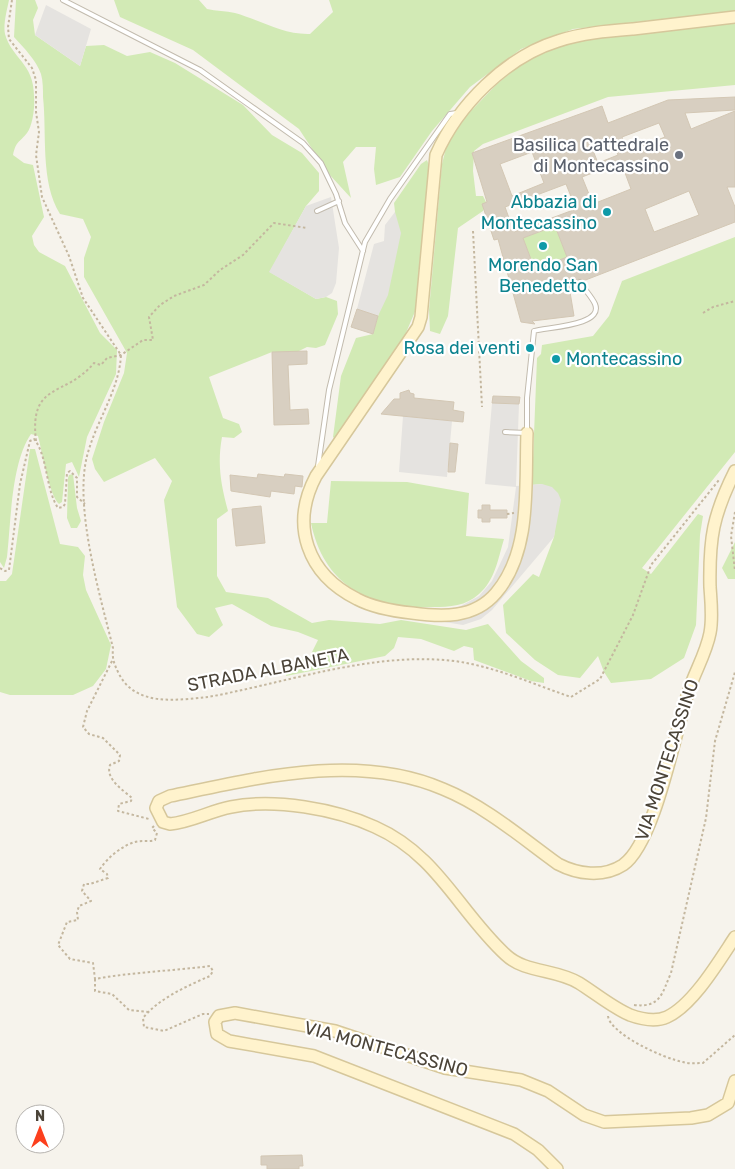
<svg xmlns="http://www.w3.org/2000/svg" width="735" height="1169" viewBox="0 0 735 1169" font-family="Rubik,sans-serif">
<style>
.green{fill:#d2eab5}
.parking{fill:#e5e3e0}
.building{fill:#d8cfc1;stroke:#d3c7b4;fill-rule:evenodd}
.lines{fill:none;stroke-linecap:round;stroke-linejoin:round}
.lane-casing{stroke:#c2bbae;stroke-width:6}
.secondary-casing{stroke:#d6c79b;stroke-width:14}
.path{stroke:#c4b79f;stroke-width:2;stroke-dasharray:2.5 2.5;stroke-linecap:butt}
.lane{stroke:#fff;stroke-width:4}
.secondary{stroke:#fff3cd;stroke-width:11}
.worship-dot{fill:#6b7280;stroke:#fff;stroke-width:2}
.culture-dot{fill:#0f9aa8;stroke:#fff;stroke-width:2}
.labels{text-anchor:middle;stroke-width:4.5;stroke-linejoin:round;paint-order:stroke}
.worship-label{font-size:18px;fill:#5b616d;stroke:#fff;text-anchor:end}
.culture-label{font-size:18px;fill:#0d838f;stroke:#fff;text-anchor:end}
.street-label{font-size:18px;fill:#4b4439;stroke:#fff}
</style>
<rect width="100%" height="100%" fill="#f6f3ec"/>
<!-- green -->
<path class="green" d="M0 0H9C7 10 3 24 5 34 12 59 34 63 34 96 35 106 33 125 27 133 19 143 16 141 13 155L24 163 33 165 44 217 32 236 34 245 39 252 65 266 100 333 117 350 116 374 87 437 79 477 72 462 66 464 62 502 59 504C49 495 42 451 38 436L31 434C11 463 11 522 7 557L4 568 0 562Z
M16 0H35L38 8 33 20 35 35 80 66 86 46 104 45 127 56 150 52 175 63 243 105 272 135 302 153 319 173V191L306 206 270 272 316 299 326 297 337 301 338 314 325 345 316 348 307 347 297 352H272L209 377 223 418 239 424 242 432 234 438 222 437C217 464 221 485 228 511L217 519V576L226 592 268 598 312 623 329 620 380 624 401 620 466 630 488 624 521 661 544 678V683L531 681 474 660 473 648 464 646 454 651 421 639 398 637 394 648 385 656 286 676 287 666 310 656 318 640 298 632 271 626 232 604 215 608 223 625 209 637 197 634 177 607 164 500 172 481 155 458 104 482 95 469 92 459 104 422 124 373 127 353 84 277V258L91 237 83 219 60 214C40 182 47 134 43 97 43 90 43 81 41 74 36 60 24 48 14 37Z
M114 0H199L207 9C216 11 226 11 235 13 260 20 283 35 310 34L333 12 329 0H735V11L573 29 521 49 470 87 432 131 400 177 376 185 374 169 376 147H356L343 162 351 198 328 173 299 129 193 50 120 17Z
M735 22V85L608 97 483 144 474 151 473 171 476 196H483L486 202 483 211 458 228 448 316 440 334 430 331 429 310 442 164 447 144 468 114 497 84 532 55 586 37Z
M427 160 430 168 417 307 405 335 336 440 333 437 341 376 356 338 373 334 378 316 395 212 394 203 421 164Z
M555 226 567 257 535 270 523 238Z
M735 237V452L642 568 651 574 698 514 703 516 700 535 696 625 684 658 651 679 611 683 604 672 598 656 580 678 558 675 535 660 506 633 503 605 533 574 539 577 554 537 556 519 542 484 532 485 537 358 541 354 542 345 593 336 609 316 622 281Z
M30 449H35L60 544 78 547 85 556 83 575 86 590 111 645 106 669 93 686 73 695H10L0 692V581H6L12 574Z
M73 474 77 508 81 521 77 528H71L67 518 68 478 69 475Z
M331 481 407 482 469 493 466 536 504 539C498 559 495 580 479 594 466 606 450 607 433 607 371 610 324 586 311 523H327Z
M735 542V579H728L722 568Z"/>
<!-- parking -->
<path class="parking" d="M46 5 91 29 80 66 35 35Z
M331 197 339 248 336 283 332 293 326 297 316 299 269 272 306 206Z
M395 212 401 233 388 295 378 316 357 309 374 244 384 241 385 225Z
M492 403 519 404 516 486 542 484 552 487 558 493 561 500 554 537 492 610 481 619 463 625 438 621V610L459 607 479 596 492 581 508 547 516 487 485 484Z
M403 416 452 421 447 477 399 472Z"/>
<!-- building -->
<path class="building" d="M735 97V110L685 113 691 129 735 111V187H727L735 207V222L583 281 578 279 577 283 569 286 574 316 532 321 535 324 521 322 498 239 494 240 482 204 487 202 472 153 602 106 608 123 668 100ZM659 123 665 137 627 152 622 137ZM612 140 618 155 598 163 592 148ZM532 152 544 183 512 196 500 164ZM621 162 631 189 593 204 582 177ZM566 184 576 209 514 232 505 207ZM689 191 699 215 654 232 645 209ZM555 226 567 257 535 270 523 238Z
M357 309 378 316 373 334 351 327Z
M307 351V364L288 365 290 410 308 409 309 424 274 425 272 352Z
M409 390 410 393 414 394V398L454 402 453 410 464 412 463 422 381 414 394 399H400V393Z
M493 396 520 397 519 404 492 403Z
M450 443 458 444 455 472H448Z
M258 474 284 477 285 474 303 476 302 487 295 486 294 494 271 491 270 497 231 491 230 475 257 478Z
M482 505H490V510H507V518H490V522H482V518H478V510H482Z
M261 506 265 543 236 546 232 509Z
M302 1155 303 1166H299V1169H267V1165H261V1156Z"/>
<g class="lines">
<!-- lane casing -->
<g class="lane-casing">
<path id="lane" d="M63 0 200 70 303 143 321 163 336 194 345 223 363 251
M317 211 339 201
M505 432 527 433V398L534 331C547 327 604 326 595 304 592 297 584 289 580 282
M318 466 329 390 365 242 390 199 450 114 457 113"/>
</g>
<!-- secondary casing -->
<g class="secondary-casing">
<path id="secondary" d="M527 433C525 484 532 551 496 593 474 619 441 617 412 613 393 611 374 608 357 599 307 574 290 525 316 476L418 327 421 317 436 155C458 105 506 57 558 41 582 33 608 31 633 29 667 25 701 21 735 17
M735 471C713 515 709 538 710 587 711 602 713 618 710 633 706 654 694 673 688 693 675 732 655 843 623 865 603 878 577 874 558 864 522 838 485 806 443 789 357 752 257 778 170 796L159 801 156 808 163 822 170 824C191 822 210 811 231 807 274 798 336 809 375 827 438 855 459 912 506 955 525 973 556 969 579 983 595 993 613 1008 630 1015 641 1019 656 1022 667 1017 693 1005 719 961 735 937
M557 1169 538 1150 514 1134 314 1056 229 1041 217 1034 215 1022 219 1016 235 1013 335 1031 445 1068 521 1080 548 1091 584 1115 604 1122 691 1118 708 1115 728 1103 735 1081"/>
</g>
<!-- path -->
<path class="path" d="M12 0 8 27 9 39 32 68 36 80V112L39 132 36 155 42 197 69 256 83 298 121 355C119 391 96 421 87 456 74 508 100 595 113 648 112 659 114 664 119 674 136 707 177 700 208 697 285 683 365 654 444 660 487 663 530 683 571 697L600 679 633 615 651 565 719 480
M543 208 571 198
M473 231 482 407
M703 313 713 307 735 301
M36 441C29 381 65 398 94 363L101 365 107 358 121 355 143 340H153L149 317 160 305 174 296 204 285 220 270 243 255 274 223 307 228
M735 512 731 536 735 571
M507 514 514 513
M0 568 5 571 9 570 20 484 30 441 34 439C48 456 45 488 58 508L63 507 65 504 67 473 70 471 77 478V497L85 504
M112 661 87 711 83 727 89 734 103 738 120 755 119 761 110 765C105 779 123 790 132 798L131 801 119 804 118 811 149 819
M154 826 152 828 157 833 155 840C149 842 142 840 135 842 123 845 107 858 100 869L107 874 108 878 90 884H84L82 891 91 901 79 906 77 912 78 920 67 922 58 945 70 959 93 963 95 979C133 972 172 971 210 966L213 971 210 976C187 986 158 999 143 1018L144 1027 164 1031 203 1014H209
M95 979V991L112 994 129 1010 148 1012
M634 1005C661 1008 662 993 671 973L706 818 715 741 735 672
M608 1016C610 1034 665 1059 683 1062 689 1064 696 1063 703 1063L735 1035"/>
<!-- lane -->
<use href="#lane" class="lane"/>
<!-- secondary -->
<use href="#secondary" class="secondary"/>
</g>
<!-- markers -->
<circle class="worship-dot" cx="679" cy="155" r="5"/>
<g class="culture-dot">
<circle cx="607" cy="212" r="5"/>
<circle cx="543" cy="246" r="5"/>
<circle cx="530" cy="348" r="5"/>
<circle cx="556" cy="359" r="5"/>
</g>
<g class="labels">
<!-- worship labels -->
<g class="worship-label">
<text x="669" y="151">Basilica Cattedrale<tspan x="669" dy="21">di Montecassino</tspan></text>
</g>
<!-- culture labels -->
<g class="culture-label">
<text x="597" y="208">Abbazia di<tspan x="597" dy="21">Montecassino</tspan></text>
<text x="543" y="271" text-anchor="middle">Morendo San<tspan x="543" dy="21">Benedetto</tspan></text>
<text x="520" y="354">Rosa dei venti</text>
<text x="566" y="365" text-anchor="start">Montecassino</text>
</g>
<!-- street labels -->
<g class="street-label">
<text transform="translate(268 670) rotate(-11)" y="6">STRADA ALBANETA</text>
<text transform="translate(667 760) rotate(-72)" y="6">VIA MONTECASSINO</text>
<text transform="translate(386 1049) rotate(15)" y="6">VIA MONTECASSINO</text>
</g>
</g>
<!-- north arrow -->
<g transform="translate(40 1129)"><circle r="24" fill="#ffffff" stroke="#b7b4b0"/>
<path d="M0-4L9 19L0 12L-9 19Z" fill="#fc3f1d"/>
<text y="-8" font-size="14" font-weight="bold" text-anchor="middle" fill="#4b4439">N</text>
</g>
</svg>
